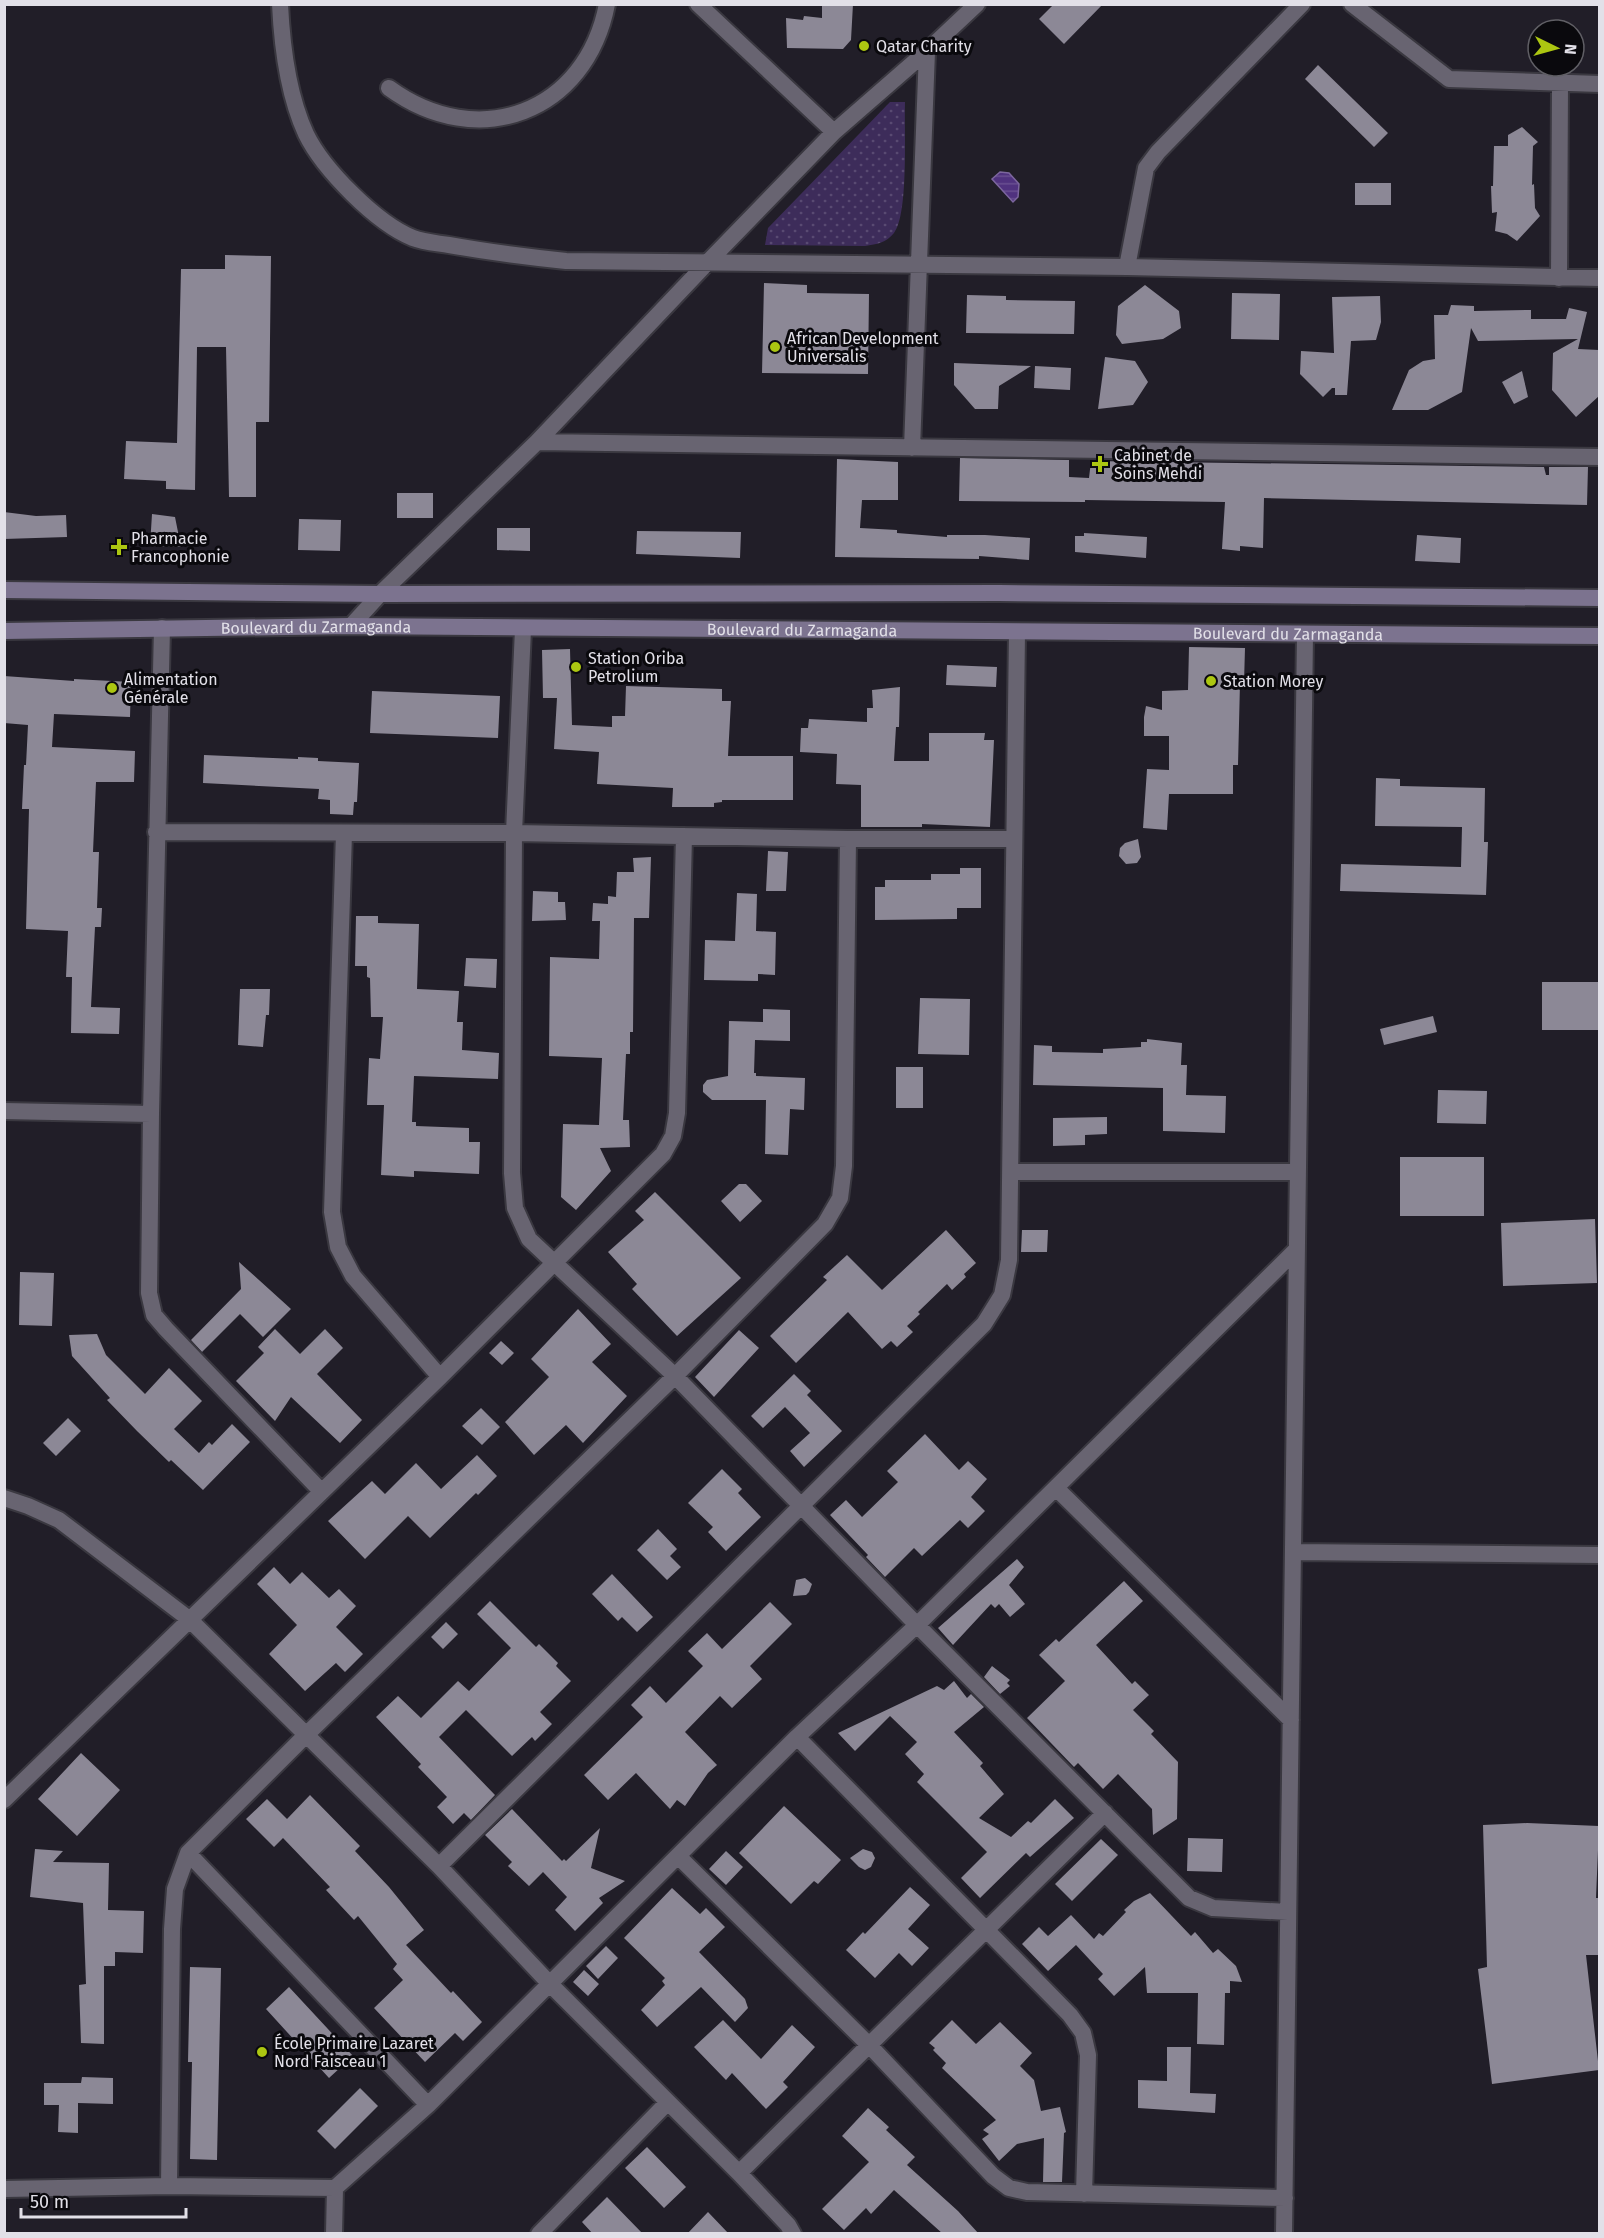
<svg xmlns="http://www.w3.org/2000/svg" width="1604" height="2238" viewBox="0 0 1604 2238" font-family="'Fira Sans',sans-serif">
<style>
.grass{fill:url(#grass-dots)}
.water{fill:url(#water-rules);stroke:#7c669e;stroke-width:1.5}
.building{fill:#8c8896}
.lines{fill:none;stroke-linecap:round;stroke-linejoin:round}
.minor-casing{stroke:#3a3840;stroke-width:20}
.secondary-casing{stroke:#3a3840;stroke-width:20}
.minor{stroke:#686471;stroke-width:16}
.secondary{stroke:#7c738f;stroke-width:16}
.poi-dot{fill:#acc611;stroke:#0a090d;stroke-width:2}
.labels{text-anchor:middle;stroke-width:6;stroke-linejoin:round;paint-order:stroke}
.poi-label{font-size:16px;fill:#e2e0e8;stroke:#0a090d;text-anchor:start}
.street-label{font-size:16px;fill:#e2e0e8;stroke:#0a090d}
</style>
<defs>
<pattern id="grass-dots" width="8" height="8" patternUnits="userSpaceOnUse" patternTransform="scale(1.5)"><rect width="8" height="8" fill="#3d2c5a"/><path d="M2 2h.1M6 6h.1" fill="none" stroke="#594a72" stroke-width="1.8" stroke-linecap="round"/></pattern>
<pattern id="water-rules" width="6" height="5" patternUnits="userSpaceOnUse" patternTransform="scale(1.5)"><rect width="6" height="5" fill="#50327f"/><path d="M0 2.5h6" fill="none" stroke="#694f91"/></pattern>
</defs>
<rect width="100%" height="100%" fill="#211e28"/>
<!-- grass -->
<path class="grass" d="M890 102H905C904 129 909 214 894 233 886 243 877 244 865 246L765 245 768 228Z"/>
<!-- water -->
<path class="water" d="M1000 172 1009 173 1019 184 1018 197 1013 202 992 179Z"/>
<!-- building -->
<path class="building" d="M822 4H853L851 40 843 49 787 48 786 18 803 20 804 16 822 18Z
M1054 4H1103L1064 44 1039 19Z
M1318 65 1388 133 1374 147 1305 79Z
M1522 127 1538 142 1533 146 1532 185 1534 184 1535 208 1540 216 1517 241 1507 234 1495 231 1497 212 1492 213 1491 186H1493L1494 146H1508V135Z
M1355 183H1391V205H1355Z
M225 255 271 256 269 422H256V497H229L226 347H197L195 490 166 489V481L124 479 126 441 177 443 181 269H225Z
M764 283 807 285V293L869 294 868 374 762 373Z
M1145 285 1179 311 1181 328 1163 339 1122 344 1116 335 1118 306Z
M1232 293 1280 294 1279 340 1231 339Z
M967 295 1006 296V300L1075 301 1074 334 966 333Z
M1380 296 1381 322 1376 340 1351 341 1347 395H1335V388H1332L1323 397 1300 374 1301 351 1334 353 1332 297Z
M1451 305 1474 306V311L1531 310V319H1566L1569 308 1587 312 1578 349 1599 350V396L1576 417 1552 390 1553 353 1578 339 1478 341 1471 328 1462 392 1428 410H1392L1409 370 1423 361 1435 359 1434 315H1448Z
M1105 357 1135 361 1148 382 1133 405 1098 409Z
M954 363 1031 366 999 386 998 409H975L954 385Z
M1035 366 1071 368 1070 390 1034 388Z
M1522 371 1528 397 1514 404 1502 382Z
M960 458 1069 460V477L1089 478 1091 461 1544 467 1546 475H1549V467H1588L1587 505 1264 498 1263 548 1240 546V551L1222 549 1225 502 1085 500V502L959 501Z
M837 459 898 462V500H862L860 528 897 530V533L947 537V535H985L1030 538 1029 560 979 556V559L835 557Z
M397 493H433V518H397Z
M4 512 36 516 66 515 67 537 4 539Z
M152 514 175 517 181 547 150 546Z
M299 519 341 520 340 551 298 550Z
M497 528H530V551L497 550Z
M637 531 741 532 740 558 636 554Z
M1084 533 1147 537 1146 558 1075 552V536H1084Z
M1417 535 1461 538 1460 563 1415 561Z
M1189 647 1245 648 1244 683H1240L1238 765H1233V794H1169L1167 830 1143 828 1147 769 1169 770V736H1144V717L1146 706 1162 710V691L1188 690Z
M570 649 572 725 612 727V716H625L626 686 722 689V701H731L728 756H793V800H722V802L714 803V807H672L673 788 597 784 599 752 554 749 557 698H543L542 650Z
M947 665 997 667 996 687 946 685Z
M4 676 74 681V679L131 682 130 717 54 714 52 747 135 751 134 782H96L93 852H99L97 908H102L101 927H95L91 1007 120 1008 119 1034 71 1033 72 977H66L68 931 26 929 29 809H22L24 765H26L28 725 4 723Z
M900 687 899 727H896L894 761H929V733H985L984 740H994L990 827 922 824V827H861V785L836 784 837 754 800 752 801 728H808L809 719 867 722V708H873L872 690Z
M372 691 500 696 498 738 370 733Z
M204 755 298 759V757L318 758V761L359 763 357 802H354L353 815 330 814V800L318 799 319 789 203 783Z
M1376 778 1400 779V786L1485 788 1484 842H1488L1486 895 1340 891 1341 864 1461 867 1462 827 1375 826Z
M1138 839 1141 857 1137 863 1126 864 1119 856 1120 848 1125 843Z
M768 851 788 852 786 891H766Z
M651 857 649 918H634L633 1032H630V1054H626L623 1120H629L630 1147 600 1148 611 1171 576 1210 561 1197 563 1124 599 1125 602 1058 549 1056 550 957 599 959 600 921H592L593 903 608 904V896L616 897 617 872H634L633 858Z
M960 868H981V908H957V919L875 920V887H885V880H931V874H960Z
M533 891 558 892V902H565L566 920 532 921Z
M737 893 757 894 756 931 776 932 775 975 758 974V981L704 980 705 940 735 941Z
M356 916H378V923L419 924 417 989 459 991 457 1022H463L462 1050 499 1053 498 1079 414 1076 412 1122H416V1126L469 1128V1142H480L479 1174 414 1171V1177L381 1175 384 1105H367L369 1058 380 1059 383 1017H371L370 978 367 977V966H355Z
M466 958 497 959 496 988 464 986Z
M1542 982H1599V1030H1542Z
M240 989H270L269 1015H266L263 1047 238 1045Z
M920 998 970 999 969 1055 918 1054Z
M763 1009 790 1010V1041L755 1040 754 1073H756V1076L805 1078 804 1110 790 1109 788 1155 765 1154 766 1100H712L703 1092V1085L707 1080 728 1076 729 1021 763 1022Z
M1433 1016 1437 1032 1384 1045 1380 1029Z
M1147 1039 1182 1043 1181 1065H1187L1186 1095 1226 1096 1225 1133 1163 1131V1088L1033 1085 1034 1045 1052 1046V1052L1103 1053V1049L1141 1047V1042H1147Z
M896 1067H923V1108H896Z
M1438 1090 1487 1091 1486 1124 1437 1123Z
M1107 1117V1134L1085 1135V1145L1053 1146V1118Z
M1400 1157H1484V1216H1400Z
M739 1184H746L762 1201 740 1222 721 1201Z
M655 1192 741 1278 677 1336 632 1289 637 1284 608 1252 644 1220 635 1211Z
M1595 1219 1597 1283 1503 1286 1501 1223Z
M946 1230 976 1263 964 1274 966 1277 952 1290 947 1284 918 1312 920 1314 907 1326 913 1332 897 1347 891 1341 882 1349 848 1312 796 1363 770 1336 827 1280 823 1277 847 1255 882 1290Z
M1022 1230H1048L1047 1252H1021Z
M239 1262 291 1309 263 1337 240 1314 202 1352 191 1340 241 1289Z
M20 1272 54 1273 52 1326 19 1325Z
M578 1309 611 1344 592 1362 627 1396 583 1443 566 1425 534 1455 505 1422 549 1377 531 1359Z
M275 1329 300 1354 325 1329 343 1348 317 1374 362 1420 340 1443 291 1397 275 1421 236 1381 264 1353 258 1347Z
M739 1330 759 1348 714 1397 695 1377Z
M97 1334 106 1355 145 1394 169 1368 202 1401 174 1429 199 1453 209 1442 212 1445 232 1424 250 1442 203 1490 171 1460 169 1462 137 1431 107 1400 110 1398 72 1356 69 1335Z
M501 1341 514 1353 502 1365 489 1353Z
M794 1374 811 1391 807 1395 842 1431 804 1467 790 1451 810 1433 785 1407 763 1428 751 1416Z
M481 1408 500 1427 482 1445 462 1426Z
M68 1418 81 1431 56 1456 43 1443Z
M925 1434 959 1470 968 1461 987 1479 971 1497 985 1511 968 1528 960 1520 922 1556 914 1548 885 1577 866 1557 868 1555 830 1515 846 1500 862 1517 898 1482 887 1471Z
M477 1455 497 1476 478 1495 476 1493 430 1538 408 1516 365 1559 328 1521 372 1481 385 1494 416 1463 441 1489Z
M722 1469 742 1489 738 1493 761 1517 726 1551 708 1532 713 1527 688 1503Z
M658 1529 677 1549 670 1556 681 1567 667 1580 637 1550Z
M1017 1559 1024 1567 1009 1585 1025 1604 1010 1617 999 1604 995 1608 991 1604 953 1645 938 1628Z
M274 1567 290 1584 302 1572 329 1598 339 1589 356 1606 336 1627 363 1654 345 1672 336 1663 305 1691 269 1654 297 1625 257 1584Z
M612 1574 653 1617 637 1632 622 1617 618 1621 592 1594Z
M805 1578 812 1584 809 1592 806 1595 793 1596 796 1580Z
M1124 1581 1143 1601 1096 1645 1132 1684 1135 1681 1149 1695 1133 1710 1154 1731 1151 1734 1178 1762 1177 1819 1153 1835 1152 1809 1118 1774 1103 1789 1078 1763 1074 1767 1027 1718 1065 1681 1039 1655 1056 1639 1059 1642Z
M490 1601 536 1647 539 1644 558 1663 556 1666 571 1681 540 1712 552 1724 535 1741 532 1737 512 1756 466 1710 439 1737 495 1795 471 1820 464 1813 453 1824 437 1807 447 1797 418 1767 421 1764 376 1717 398 1696 421 1718 458 1681 469 1691 511 1648 477 1614Z
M770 1602 792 1624 750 1666 762 1679 732 1708 720 1696 685 1732 717 1765 708 1773 685 1806 677 1800 670 1809 636 1773 608 1800 584 1775 643 1717 631 1705 650 1686 666 1703 703 1666 688 1651 707 1633 722 1649Z
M446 1622 458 1634 443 1649 431 1637Z
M992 1666 1010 1680 1007 1683 1010 1686 1000 1694 984 1677Z
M954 1681 967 1698 971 1694 984 1707 954 1732 983 1763 980 1766 1004 1794 979 1818 1011 1837 1028 1821 1031 1823 1055 1799 1074 1818 1030 1857 1026 1853 980 1898 961 1878 987 1852 917 1782 924 1774 905 1754 917 1742 890 1716 855 1751 838 1733 937 1686 944 1690Z
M81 1753 120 1790 77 1836 38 1799Z
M310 1795 360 1846 355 1851 389 1887 424 1930 406 1945 451 1993 453 1991 482 2022 463 2041 455 2033 425 2062 374 2008 403 1980 393 1969 397 1964 358 1916 354 1920 326 1890 330 1887 283 1838 274 1847 246 1819 267 1799 287 1819Z
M784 1806 841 1860 818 1884 814 1881 791 1904 739 1853Z
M512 1809 562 1861 564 1859 566 1861 600 1828 591 1868 625 1881 599 1898 603 1903 575 1931 555 1910 567 1897 543 1872 529 1886 508 1866 512 1862 485 1835Z
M1527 1823 1599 1826 1596 1898H1599V1955H1586L1599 2070 1492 2084 1478 1969 1487 1967 1483 1825Z
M1188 1838 1223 1839 1222 1872 1187 1871Z
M1101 1839 1118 1855 1072 1901 1055 1884Z
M35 1849 63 1851 53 1862 109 1863 108 1910 144 1911 143 1953 115 1952V1966H104V2044L81 2043 79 1985 86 1984 83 1903 30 1897Z
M863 1849 872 1852 875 1858 871 1867 865 1870 859 1867 850 1858Z
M726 1851 743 1867 726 1885 709 1869Z
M910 1887 930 1905 908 1929 929 1948 912 1966 899 1953 875 1978 846 1950 863 1932 865 1934Z
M672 1888 700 1914 706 1908 725 1927 699 1952 745 1999 748 2008 735 2022 701 1987 657 2027 641 2010 665 1985 662 1981 665 1978 624 1938Z
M1150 1893 1191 1936 1195 1932 1213 1953 1218 1949 1236 1966 1242 1982 1230 1981V1993H1225L1224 2045 1197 2044 1198 1993H1147L1145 1967 1114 1996 1098 1979 1103 1974 1076 1945 1048 1971 1022 1944 1039 1927 1048 1936 1071 1915 1094 1939 1099 1933 1103 1936 1126 1912 1124 1910 1134 1901Z
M606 1946 618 1958 598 1979 586 1966Z
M190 1967 221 1968 217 2160 190 2159 192 2062H188Z
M584 1970 599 1984 588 1996 573 1982Z
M289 1987 353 2056 329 2078 266 2009Z
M723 2020 761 2059 792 2025 815 2047 783 2082 788 2087 766 2109 732 2073 726 2080 694 2047Z
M952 2020 976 2044 1000 2022 1032 2053 1020 2066 1034 2080 1041 2111 1060 2107 1066 2132 1064 2133 1062 2182H1043L1044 2138 1017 2144 999 2161 982 2139 989 2134 983 2130 996 2120 942 2068 946 2063 933 2050 935 2048 929 2043Z
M1167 2047H1191L1190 2093 1216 2094 1215 2113 1138 2108V2080L1167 2081Z
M82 2077 113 2078V2104L78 2103V2133L58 2132 59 2105H44V2083H81Z
M360 2088 378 2106 335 2149 317 2131Z
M868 2108 889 2127 886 2130 915 2157 907 2165 958 2211 979 2234H943L894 2190 871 2214 866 2208 844 2230 822 2209 869 2162 842 2136Z
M647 2147 686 2187 664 2208 625 2168Z
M607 2197 643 2234H593L582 2222Z
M708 2212 729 2234H687Z"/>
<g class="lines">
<!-- minor casing -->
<g class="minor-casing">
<path id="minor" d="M280 4C282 47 288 95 306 134 323 169 376 223 413 238 423 242 437 243 449 245 488 252 527 257 566 261L1127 267 1600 278
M698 4 834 132
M1352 4 1449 79 1600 84
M389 88C478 153 586 113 607 4
M1127 267 1146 168 1158 152 1302 4
M1559 278 1560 84
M537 442 1600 457
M912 448 927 51
M351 626 380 594 537 442 706 264 834 132 927 51 977 4
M162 628 151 1114 149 1293 154 1315 166 1329 321 1491
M523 629 514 833 512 1173 515 1208 529 1239 675 1376 917 1625 1189 1898 1213 1908 1288 1912
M156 832 514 833 848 839H1013
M344 833 332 1212 338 1247 353 1276 440 1377
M4 1111 151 1114
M1010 1172H1298
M1056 1488 1291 1720
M4 1498 28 1506 59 1520 189 1619 439 1866 550 1984 739 2173 788 2225 793 2234
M1293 1552 1600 1555
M797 1737 1070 2015 1083 2033 1088 2055 1084 2194
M4 1800 440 1377 663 1154 673 1136 677 1113 684 836
M188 1853 428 2105
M679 1857 869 2045 993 2176 1009 2188 1027 2192 1285 2198
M439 1866 984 1324 1002 1295 1009 1260 1017 632
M739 2173 1105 1813
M169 2186 172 1929 175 1889 188 1853 306 1735 675 1376 825 1224 840 1198 844 1166 848 839
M4 2189 169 2186 335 2188 428 2105 797 1737 917 1625 1297 1249
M334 2234 335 2188
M539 2234 668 2102
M1284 2234 1305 634"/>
</g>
<!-- secondary casing -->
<g class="secondary-casing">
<g id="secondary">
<path d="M4 590 380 594 999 593 1600 598"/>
<path id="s1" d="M4 631 351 626 1600 636"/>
</g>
</g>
<!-- minor -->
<use href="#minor" class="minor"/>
<!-- secondary -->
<use href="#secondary" class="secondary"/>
</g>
<!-- markers -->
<g class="poi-dot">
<circle cx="864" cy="46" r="6"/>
<circle cx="775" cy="347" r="6"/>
<path d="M1097 455h6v6h6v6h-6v6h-6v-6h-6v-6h6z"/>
<path d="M116 538h6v6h6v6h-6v6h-6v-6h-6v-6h6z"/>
<circle cx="576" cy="667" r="6"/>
<circle cx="1211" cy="681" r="6"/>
<circle cx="112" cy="688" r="6"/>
<circle cx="262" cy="2052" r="6"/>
</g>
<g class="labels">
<!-- poi labels -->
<g class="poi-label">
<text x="876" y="52">Qatar Charity</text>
<text x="787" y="344">African Development<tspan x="787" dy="18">Universalis</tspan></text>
<text x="1114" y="461">Cabinet de<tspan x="1114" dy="18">Soins Mehdi</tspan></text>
<text x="131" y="544">Pharmacie<tspan x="131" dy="18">Francophonie</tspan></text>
<text x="588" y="664">Station Oriba<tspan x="588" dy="18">Petrolium</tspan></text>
<text x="124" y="685">Alimentation<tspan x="124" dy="18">Générale</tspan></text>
<text x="1223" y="687">Station Morey</text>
<text x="274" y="2049">École Primaire Lazaret<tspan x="274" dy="18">Nord Faisceau 1</tspan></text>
</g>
<!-- street labels -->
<g class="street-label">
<text dy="6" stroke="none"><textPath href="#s1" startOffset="312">Boulevard du Zarmaganda</textPath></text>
<text dy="6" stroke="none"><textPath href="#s1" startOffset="798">Boulevard du Zarmaganda</textPath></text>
<text dy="6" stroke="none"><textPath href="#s1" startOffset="1284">Boulevard du Zarmaganda</textPath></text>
</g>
</g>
<!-- border -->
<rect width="1604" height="2238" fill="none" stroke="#e2e0e8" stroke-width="12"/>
<!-- north arrow -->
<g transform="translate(1556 48) rotate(95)"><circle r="28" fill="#0a090d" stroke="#605f65" stroke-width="1.5"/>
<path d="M0-4.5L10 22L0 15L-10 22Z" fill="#acc611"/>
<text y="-9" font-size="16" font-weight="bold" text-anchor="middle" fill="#e2e0e8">N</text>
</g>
<!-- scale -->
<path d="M21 2208v9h165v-9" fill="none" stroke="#e2e0e8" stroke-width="3"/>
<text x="30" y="2208" font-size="18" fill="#e2e0e8" stroke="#0a090d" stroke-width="4.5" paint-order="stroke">50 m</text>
</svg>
